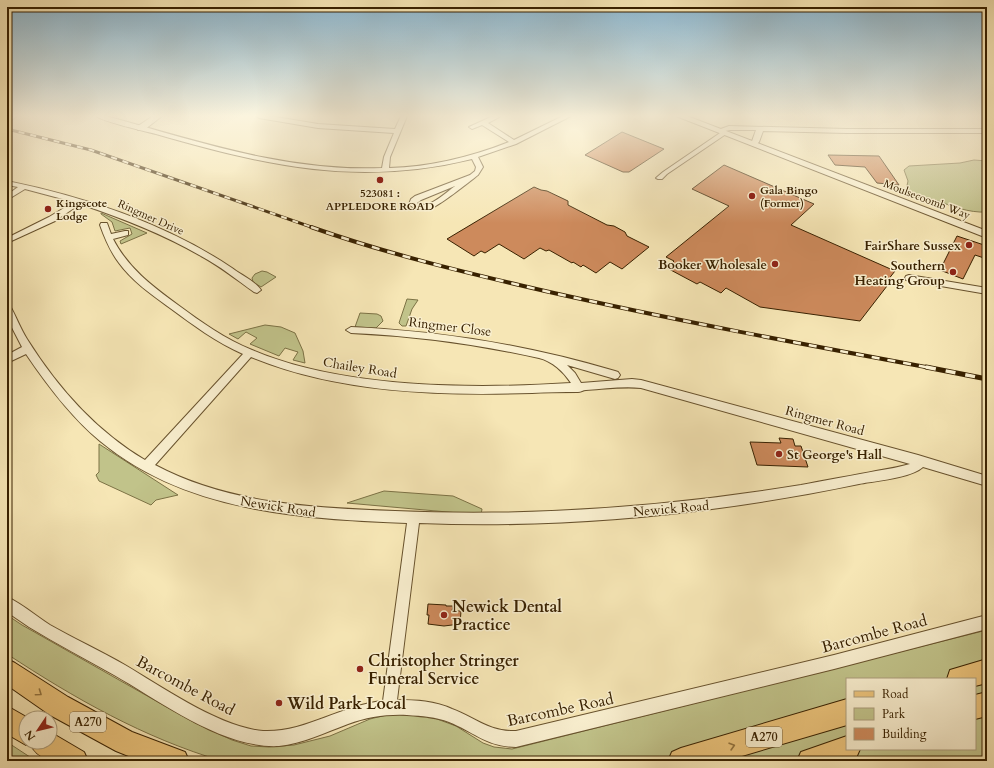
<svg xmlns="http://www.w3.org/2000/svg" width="994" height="768" viewBox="0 0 994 768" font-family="Cardo,serif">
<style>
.green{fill:#c1c38a;stroke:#7c7245;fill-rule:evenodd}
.building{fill:#cd8a5c;stroke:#382100}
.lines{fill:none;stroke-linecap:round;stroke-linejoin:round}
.minor-casing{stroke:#68522d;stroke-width:2}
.tertiary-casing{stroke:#68522d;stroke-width:2}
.primary-casing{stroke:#382100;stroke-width:2}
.minor{fill:#f9efcf;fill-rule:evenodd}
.tertiary{fill:#f9efcf;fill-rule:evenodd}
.primary{fill:#ebc37a;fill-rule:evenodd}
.rail-far2-casing{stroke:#382100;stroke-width:3}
.rail-far1-casing{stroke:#382100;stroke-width:4}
.rail-casing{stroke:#382100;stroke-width:5}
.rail-far2{stroke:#f9efcf;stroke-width:2;stroke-dasharray:6;stroke-linecap:butt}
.rail-far1{stroke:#f9efcf;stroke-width:2.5;stroke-dasharray:8;stroke-linecap:butt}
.rail{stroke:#f9efcf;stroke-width:3.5;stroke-dasharray:10;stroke-linecap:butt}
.oneway{stroke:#92723d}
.poi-dot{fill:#8f2418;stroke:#f9efcf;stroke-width:1.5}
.labels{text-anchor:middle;stroke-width:3;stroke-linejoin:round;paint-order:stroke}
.far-poi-label{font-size:11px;font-weight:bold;fill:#382100;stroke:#f9efcf;text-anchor:start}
.far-street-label{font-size:11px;fill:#382100;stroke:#f9efcf}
.shield{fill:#f9efcf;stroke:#725f3e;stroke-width:1}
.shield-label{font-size:12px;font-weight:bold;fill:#382100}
.poi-label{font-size:13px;font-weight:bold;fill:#382100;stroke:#f9efcf;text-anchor:end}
.street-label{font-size:13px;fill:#382100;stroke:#f9efcf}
.near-poi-label{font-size:16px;font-weight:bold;fill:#382100;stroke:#f9efcf;text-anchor:start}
.near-street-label{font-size:16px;fill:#382100;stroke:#f9efcf}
</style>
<rect width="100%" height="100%" fill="#f6e6b5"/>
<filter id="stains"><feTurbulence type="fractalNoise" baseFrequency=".005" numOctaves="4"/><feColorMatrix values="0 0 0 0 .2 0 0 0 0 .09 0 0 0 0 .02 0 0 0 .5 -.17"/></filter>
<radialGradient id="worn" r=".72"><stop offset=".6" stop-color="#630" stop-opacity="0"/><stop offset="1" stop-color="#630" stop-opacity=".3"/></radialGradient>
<!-- green -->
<path class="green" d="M974 160 987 161V212C968 213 952 206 935 200 924 197 913 200 906 190L908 181 904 170 909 166 960 163Z
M101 213 147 233 121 244 120 241 132 234 130 228 115 231 112 222 101 214Z
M262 271 267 272 276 277 261 287 253 282 252 278 255 274Z
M407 299 418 300 412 309 406 326H402L399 323Z
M360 313 377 314 381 316 383 321 376 328 355 327Z
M265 325 281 327 295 333 303 351 305 363 293 360 298 352 285 348 279 356 250 344 257 338 246 332 238 339 229 334Z
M99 444 178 495 156 500 151 505 99 481 96 475 99 472Z
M384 491 453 496 482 509 481 515 347 503Z
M7 615 22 625 195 723 232 740 251 746 269 747 294 745 330 736 370 719 390 714 425 715 437 719 456 726 483 743 494 747 512 749 987 630V761H222C144 738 74 698 7 654ZM847 679H975V749H847Z
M7 742 36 761H7Z"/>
<!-- building -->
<path class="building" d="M622 132 664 149 629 172H623L585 155Z
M828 155 879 156 899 185 877 183 865 167 835 165Z
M724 165 814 204 791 225 895 271 884 285 887 286 860 321 760 307 726 288 721 293 700 282 697 284 667 268 674 261 666 257 729 206 692 189Z
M534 187 541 190 547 191 568 201V205L607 225 614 226 625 232 627 236 649 247 622 269 610 262 596 273 583 265 581 267 573 262 572 263 549 250 546 251 540 248 524 259 499 244 485 253 481 251 474 256 447 239Z
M957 236 987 246V259L975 255 963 279 940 270Z
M779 438 793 439 795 446H801L808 467 757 465 750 442 781 443Z
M428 604 446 605V606H453L452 611H461L460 624 444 626 428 624 429 615H427Z"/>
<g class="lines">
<!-- minor casing -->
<g class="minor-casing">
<path id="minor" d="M10 116H17L7 123V118Z
M96 116H106C197 141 286 172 382 168L384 157 394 133 318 128 259 118 256 116H270L318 124 395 129 401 116H407L390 157 389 168C430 167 471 157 509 142L482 125 472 129 469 127 493 116H501L488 123 514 140 563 116H571L516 144 478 157 483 167 478 175C469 182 438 207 429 209 421 211 415 210 409 204L411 199 415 196 470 175 475 171 476 167 472 159C358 187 267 166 156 134 144 131 104 122 96 116ZM455 186C445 193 429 210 417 203L421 200Z
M729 126 847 129H987V133H847L763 131 759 142 754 146 751 144 756 130H730L725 131 727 133 726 134 667 174 662 179H658L656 178 663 172 720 133 717 131 718 130Z
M7 181C85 197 165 223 232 268 241 275 255 281 261 290L257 293 254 292C237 280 220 266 201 256 163 234 122 218 80 204L55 221 7 243V238L49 217 74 202 25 189 7 200V195L18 187 7 185Z
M101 223H107L111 234 125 231H128V235L113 239C128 268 152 286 178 305 201 322 225 339 252 350 343 389 474 389 571 383 564 372 552 361 539 358 477 344 415 336 351 333L346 330 351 327C442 331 527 345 615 371L618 372 620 375 618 378 615 379 567 365 575 373 581 383 632 379 641 380 918 455 987 476V486L923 467C911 478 875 481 859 484 715 514 566 529 419 523L397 700C416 700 435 701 452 709 476 718 489 732 516 731L834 655 987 615V629L834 669 516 747C487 747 474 732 449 722 436 717 422 716 407 715 387 714 367 717 348 724 326 732 302 744 279 746 223 749 160 701 114 675 86 659 57 644 29 627L7 612V597C22 604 36 616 50 625 75 639 100 651 125 665 162 687 221 728 263 731 305 733 341 705 383 701L407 523C302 519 185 512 100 441 71 417 47 385 26 354L7 363V355L22 347 7 318V305L10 306C16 316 20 328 27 339 57 387 96 431 145 460L243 354C216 342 193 325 170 308 152 295 132 281 119 263 110 251 105 239 100 225ZM251 357C338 393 439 396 532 393 548 392 563 392 578 392 581 392 583 390 586 390 604 389 623 386 641 388L910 464C900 467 888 469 876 471 851 476 826 480 801 485 667 507 531 517 395 511 314 508 228 504 155 465Z
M909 275 987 288V294L906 280 905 278 906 276Z"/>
</g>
<!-- tertiary casing -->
<g class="tertiary-casing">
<path id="tertiary" d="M153 116H162L144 130H138L137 128 138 126Z
M676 116H687L987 231V238Z"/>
</g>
<!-- primary casing -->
<g class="primary-casing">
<path id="primary" d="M7 659 15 663 68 697 132 732 185 752 189 761H141L116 751 50 715 7 685Z
M987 659V683L975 686V679H947L950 670Z
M987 692V716L975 719V695Z
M847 699V725L725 761H668L672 752 681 748Z
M7 706 28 718H26V742H50V732L84 752 88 761C68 761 39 766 30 743L26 745 7 734Z
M847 736V749H860L856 758 849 761H797L801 752Z"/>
</g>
<!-- minor -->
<use href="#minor" class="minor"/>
<!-- tertiary -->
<use href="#tertiary" class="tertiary"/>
<!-- primary -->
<use href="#primary" class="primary"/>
<!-- rail-far2 casing -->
<g class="rail-far2-casing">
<path id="rail-far2" d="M7 129 91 150 314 228"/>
</g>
<!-- rail-far1 casing -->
<g class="rail-far1-casing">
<path id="rail-far1" d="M311 227C387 254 467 273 545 291 673 320 802 344 931 368"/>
</g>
<!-- rail casing -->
<g class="rail-casing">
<path id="rail" d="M926 367 987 379"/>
</g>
<!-- rail-far2 -->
<use href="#rail-far2" class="rail-far2"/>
<!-- rail-far1 -->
<use href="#rail-far1" class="rail-far1"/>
<!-- rail -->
<use href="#rail" class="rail"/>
</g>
<!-- one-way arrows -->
<defs><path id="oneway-chevron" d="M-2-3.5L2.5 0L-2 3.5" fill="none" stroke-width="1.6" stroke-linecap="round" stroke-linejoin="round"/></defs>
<g class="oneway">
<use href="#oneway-chevron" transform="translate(39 693) rotate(35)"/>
<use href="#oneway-chevron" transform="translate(732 746) rotate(-16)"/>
</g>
<!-- sky -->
<linearGradient id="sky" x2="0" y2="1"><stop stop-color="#8ab8d3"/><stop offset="0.52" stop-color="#fbf4de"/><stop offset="1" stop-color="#fbf4de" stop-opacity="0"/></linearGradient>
<rect width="994" height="223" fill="url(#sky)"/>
<!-- markers -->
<g class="poi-dot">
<circle cx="380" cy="180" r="4"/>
<circle cx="752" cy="196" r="4"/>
<circle cx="48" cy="209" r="4"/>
<circle cx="969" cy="245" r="4"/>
<circle cx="775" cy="264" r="4"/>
<circle cx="953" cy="272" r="4"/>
<circle cx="779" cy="454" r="4"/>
<circle cx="444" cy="615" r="4"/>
<circle cx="360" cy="669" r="4"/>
<circle cx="279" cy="703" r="4"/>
</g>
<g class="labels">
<!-- far-poi labels -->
<g class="far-poi-label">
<text x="760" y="194">Gala Bingo<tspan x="760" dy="13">(Former)</tspan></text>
<text x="380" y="197" text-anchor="middle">523081 :<tspan x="380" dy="13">APPLEDORE ROAD</tspan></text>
<text x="56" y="207">Kingscote<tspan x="56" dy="13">Lodge</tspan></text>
</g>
<!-- far-street labels -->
<g class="far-street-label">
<text transform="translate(927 199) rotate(21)" y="4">Moulsecoomb Way</text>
<text transform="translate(151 217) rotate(24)" y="4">Ringmer Drive</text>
</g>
<!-- shield labels -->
<g class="shield">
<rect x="70" y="712" width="36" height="20" rx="3"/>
<rect x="746" y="727" width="36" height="20" rx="3"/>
</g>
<g class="shield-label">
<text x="88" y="726">A270</text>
<text x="764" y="741">A270</text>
</g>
<!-- poi labels -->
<g class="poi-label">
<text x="961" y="250">FairShare Sussex</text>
<text x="767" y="269">Booker Wholesale</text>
<text x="945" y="270">Southern<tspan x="945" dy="15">Heating Group</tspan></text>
<text x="787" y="459" text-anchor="start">St George's Hall</text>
</g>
<!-- street labels -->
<g class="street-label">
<text transform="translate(450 326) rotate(7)" y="5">Ringmer Close</text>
<text transform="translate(360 367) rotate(9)" y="5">Chailey Road</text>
<text transform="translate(825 420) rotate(15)" y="5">Ringmer Road</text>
<text transform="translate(278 506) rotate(9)" y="5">Newick Road</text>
<text transform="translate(671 508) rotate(-5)" y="5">Newick Road</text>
</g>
<!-- near-poi labels -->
<g class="near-poi-label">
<text x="452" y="612">Newick Dental<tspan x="452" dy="18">Practice</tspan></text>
<text x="368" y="666">Christopher Stringer<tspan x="368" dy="18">Funeral Service</tspan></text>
<text x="287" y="709">Wild Park Local</text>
</g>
<!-- near-street labels -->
<g class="near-street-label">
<text transform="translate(874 633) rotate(-15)" y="6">Barcombe Road</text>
<text transform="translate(186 685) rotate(28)" y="6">Barcombe Road</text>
<text transform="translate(560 709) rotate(-12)" y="6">Barcombe Road</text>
</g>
</g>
<!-- margin -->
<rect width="994" height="768" fill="none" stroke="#f6e6b5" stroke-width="24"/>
<rect x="8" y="8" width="978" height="752" fill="none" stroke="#382100" stroke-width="2"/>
<rect x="12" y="12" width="970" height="744" fill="none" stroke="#382100"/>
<!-- legend -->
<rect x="846" y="678" width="130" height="72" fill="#f9efcf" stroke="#ac9d7c"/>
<rect x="854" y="691" width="20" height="6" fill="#ebc37a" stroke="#ac9d7c"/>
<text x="882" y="698" font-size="12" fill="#382100">Road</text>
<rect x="854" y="708" width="20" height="12" fill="#c1c38a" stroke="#ac9d7c"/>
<text x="882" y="718" font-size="12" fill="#382100">Park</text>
<rect x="854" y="728" width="20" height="12" fill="#cd8a5c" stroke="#ac9d7c"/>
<text x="882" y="738" font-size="12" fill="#382100">Building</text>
<!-- north arrow -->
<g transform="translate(38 730) rotate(235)"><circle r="19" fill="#f9efcf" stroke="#ac9d7c"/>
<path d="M0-3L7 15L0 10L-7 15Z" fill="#8f2418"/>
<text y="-6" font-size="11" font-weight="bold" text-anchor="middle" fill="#382100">N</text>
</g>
<rect width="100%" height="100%" filter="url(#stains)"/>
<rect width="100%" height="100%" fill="url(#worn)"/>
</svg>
